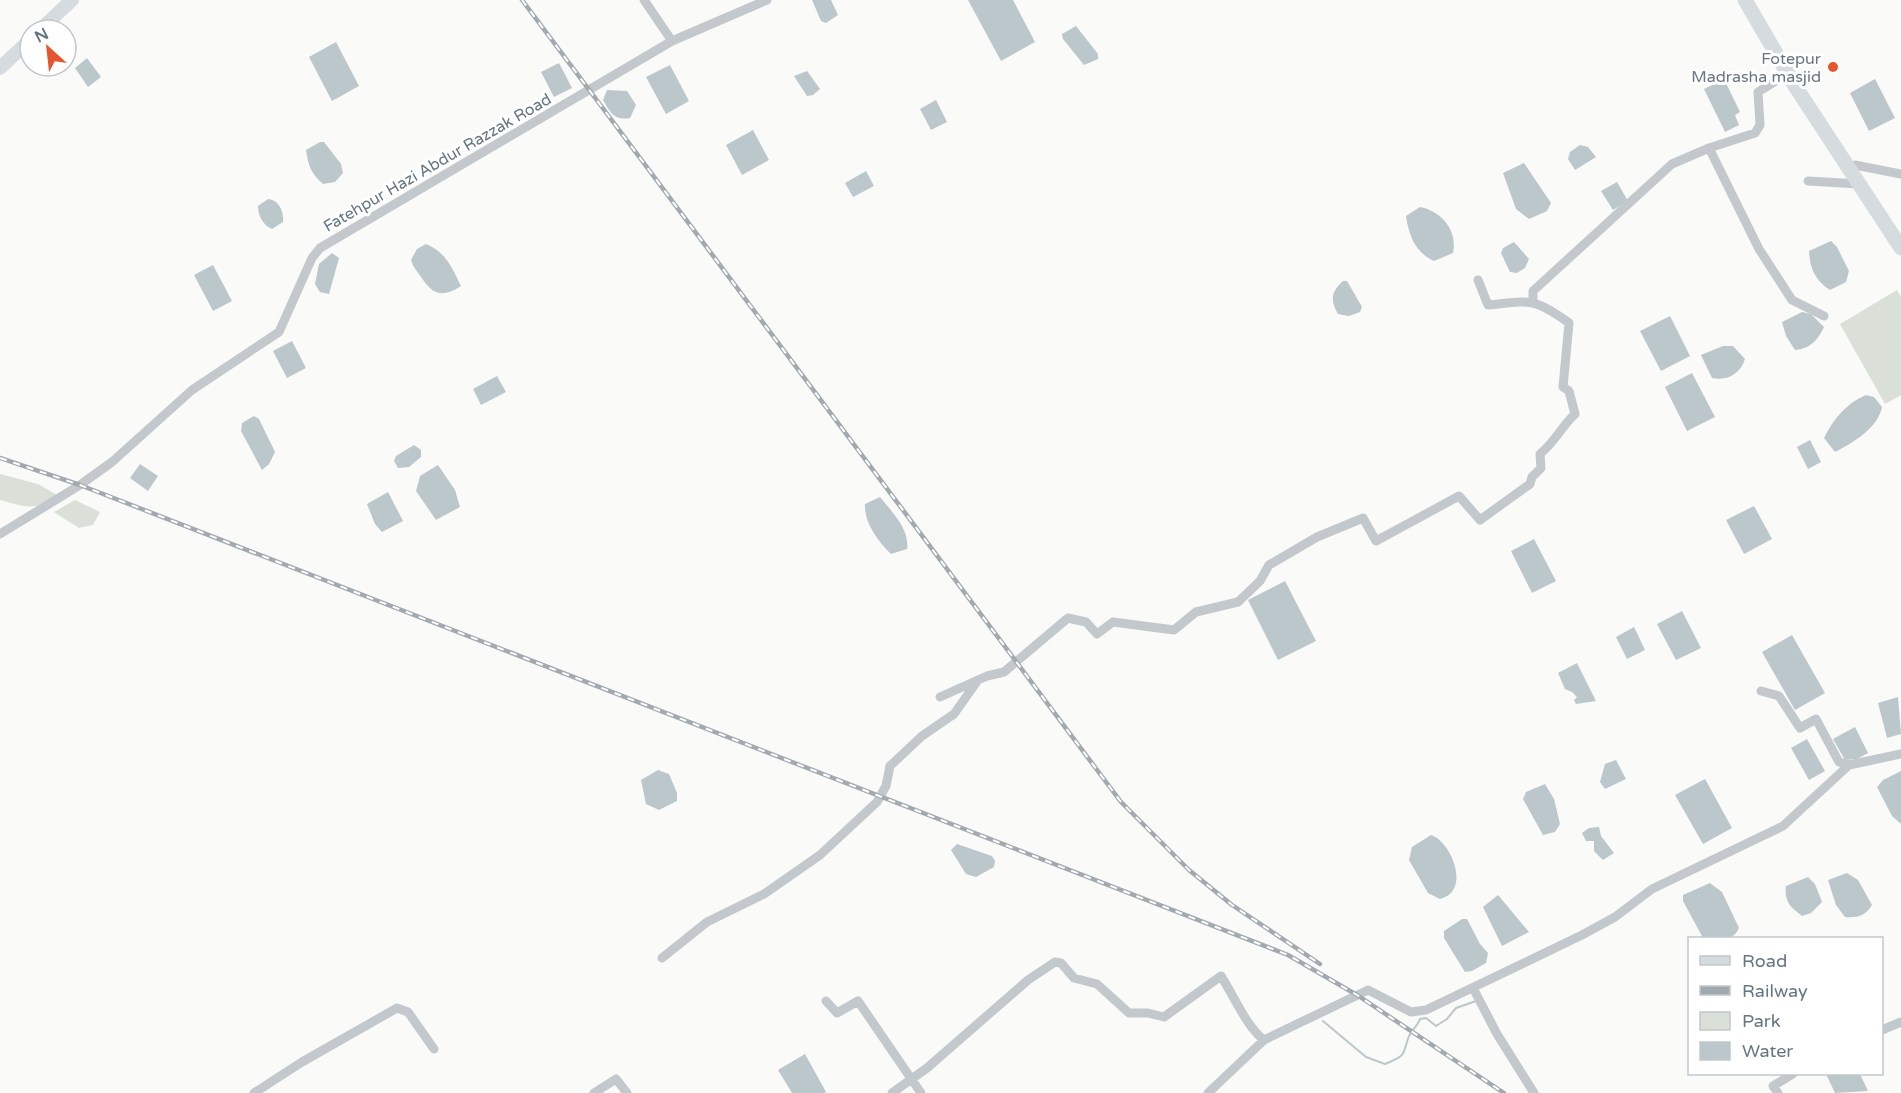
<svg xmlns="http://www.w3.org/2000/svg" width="1901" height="1093" viewBox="0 0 1901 1093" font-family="'Varela Round',sans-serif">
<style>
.green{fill:#dadfd7}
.water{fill:#bbc7cb}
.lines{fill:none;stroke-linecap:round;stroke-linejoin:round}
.stream{stroke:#bbc7cb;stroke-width:2}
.minor{stroke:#c3c8cc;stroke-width:9}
.secondary{stroke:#d6dbdf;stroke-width:14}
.trunk{stroke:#d6dbdf;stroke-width:15}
.rail-casing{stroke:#a2aab0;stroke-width:4.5}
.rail{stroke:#fff;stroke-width:2;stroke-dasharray:7;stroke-linecap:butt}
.poi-dot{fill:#e4572e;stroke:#fff;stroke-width:2}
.labels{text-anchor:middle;stroke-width:6;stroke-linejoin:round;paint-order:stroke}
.poi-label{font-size:16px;fill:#657683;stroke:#fff;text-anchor:end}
.street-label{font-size:16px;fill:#657683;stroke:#fff}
</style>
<rect width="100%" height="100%" fill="#fafaf8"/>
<!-- green -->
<path class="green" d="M1897 290 1901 297V395L1885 404 1840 324Z
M0 474 38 484 57 495C34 512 26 507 0 500Z
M75 500 100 512 93 525 79 528 54 512Z"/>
<!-- water -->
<path class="water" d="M812 0H831L838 15 826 23 821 21Z
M968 0H1013L1035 42 1001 61Z
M1076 26 1098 54V59L1084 65 1063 39 1062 34Z
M336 42 359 86 332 101 309 57Z
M87 58 101 77 88 87 75 68Z
M559 63 572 88 554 97 541 72Z
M670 65 689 101 666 114 646 77Z
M807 71 820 89 813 95 807 96 794 76Z
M1724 79 1740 112 1735 115 1739 125 1725 132 1704 89Z
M1875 79 1895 118 1869 131 1850 93Z
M607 90 627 91 636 105 630 118C614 121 610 112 603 100Z
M936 100 947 122 931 130 920 109Z
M753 130 769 160 742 175 726 145Z
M320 142H324L341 164 343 173 335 182 323 184C311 174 308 165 306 150Z
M1580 145 1588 147 1596 157 1575 170 1568 159 1570 152Z
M1524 163 1551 203 1547 211 1529 219 1516 209 1503 173Z
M866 171 874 186 853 197 845 183Z
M1617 182 1628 201 1613 210 1601 191Z
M268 199C280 200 284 213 283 222L272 229C263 225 258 216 258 206Z
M1420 207C1441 211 1458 230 1453 253L1434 261C1415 252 1409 236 1406 216Z
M1831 241 1837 247 1849 271 1846 282 1830 290C1815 280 1810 269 1809 251Z
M1514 242 1529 259 1525 268 1517 273 1510 272 1501 253 1503 248Z
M426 244C446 252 452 268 461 286 442 298 433 295 421 277 417 271 413 267 411 260L417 249Z
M332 253 339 258 329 294 320 292 315 284 319 264Z
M213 265 232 301 213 311 194 275Z
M1343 281H1347L1362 307 1360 312 1349 316 1338 314C1330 300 1331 292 1343 281Z
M1802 312 1811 314 1824 327C1818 340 1810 349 1795 350L1786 336 1782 322Z
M1670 316 1690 356 1661 371 1640 331Z
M292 341 306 368 287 378 273 351Z
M1723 346H1733L1745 359C1740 374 1728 381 1712 378L1701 355Z
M1692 373 1715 417 1687 431 1665 387Z
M497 376 506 392 481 405 473 389Z
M1866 395 1874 397 1882 407C1878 428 1853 443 1835 452L1824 438C1833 420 1846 403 1866 395Z
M254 416 259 419 275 452 269 464 262 470 241 431 242 423Z
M1810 440 1821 462 1808 469 1797 447Z
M414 445 421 450V457L409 467 398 468 394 461 396 456Z
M140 464 158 476 148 491 130 478Z
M438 465 455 490 460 507 436 520 416 491 420 476Z
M388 492 403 521 382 532 375 524 367 504Z
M880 497C891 511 910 529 907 549L891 554C878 541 864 523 865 504Z
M1754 506 1772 539 1744 554 1726 520Z
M1534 539 1556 581 1532 593 1511 551Z
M1285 581 1316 641 1278 660 1248 600Z
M1682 611 1701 648 1676 660 1657 624Z
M1634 627 1645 650 1627 659 1616 637Z
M1792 635 1825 693 1795 710 1762 652Z
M1577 663 1596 701 1576 704 1574 700 1577 697 1572 692 1565 689 1558 673Z
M1898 697 1901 734 1887 738 1878 703Z
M1855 727 1868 753 1857 759 1845 760 1833 739Z
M1807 739 1825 771 1809 780 1791 748Z
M1616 760 1626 779 1605 789 1600 782 1605 764Z
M658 770 669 774 677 793V801L659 810 646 804 641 780Z
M1901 771V824L1892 816 1877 787 1883 780Z
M1705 779 1732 828 1703 844 1675 795Z
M1545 784 1554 799 1560 824 1555 832 1543 835 1523 799 1526 792Z
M1599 827 1601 836 1614 853 1603 860 1594 851V841H1586L1582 833 1589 828Z
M1431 835C1451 841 1472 891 1440 899L1428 893 1409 860 1412 847Z
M957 844 992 856 995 861 994 867 976 877 966 874 951 850Z
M1847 873 1858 880 1872 905C1865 916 1858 918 1845 917L1836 905 1828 880Z
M1808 877 1815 884 1822 902 1811 913 1802 916C1790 907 1784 901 1786 886Z
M1710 883 1722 892 1739 928C1733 943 1717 939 1703 938L1683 901V895Z
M1498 895 1529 932 1502 946 1483 907Z
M1462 919H1467L1480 944 1488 953 1486 963 1472 971 1465 972 1444 938V931Z
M805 1054 826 1092 824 1093H792L778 1070Z
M1826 1074H1860L1868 1091 1835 1093Z"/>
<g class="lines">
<!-- stream -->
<path class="stream" d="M1323 1021 1366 1057 1385 1064C1408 1055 1402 1054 1409 1036 1412 1030 1418 1025 1420 1019L1426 1018 1436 1026 1447 1019 1456 1008 1476 1001"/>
<!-- minor -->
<path class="minor" d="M644 0 672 41
M1789 73 1758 92 1760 125 1755 133 1709 148 1759 249 1792 300 1824 316
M1855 165 1901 174
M1808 181 1859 184
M1533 301V291L1672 164 1709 148
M0 534 80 485 112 462 192 390 279 332 312 258 320 248 672 41 767 0
M1761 691 1779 696 1800 728 1816 719 1839 762 1849 765
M940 697 987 676 1004 672 1068 618 1086 622 1097 634 1113 622 1174 630 1196 612 1238 602 1260 581 1269 565 1317 537 1363 518 1376 541 1459 496 1480 520 1530 484 1532 477 1541 468 1540 454C1555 442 1561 427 1575 414L1569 391 1563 387 1569 323C1533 297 1530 301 1488 305L1478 280
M662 958 707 922 764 894 820 855 877 802 886 786 890 766 922 736 954 714 978 680
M1473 988 1497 1034 1534 1093
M826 1001 837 1013 858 1001 921 1093
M1882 1030 1901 1022
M254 1093 302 1062 397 1008 408 1012 434 1049
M594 1093 616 1079 627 1093
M892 1093 927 1068 1028 980 1055 962 1061 963 1074 978 1097 984 1129 1013H1148L1164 1017 1221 976C1234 996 1246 1026 1264 1040
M1208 1093 1264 1040 1368 990 1411 1012 1426 1010 1582 935 1615 917 1652 889 1783 826 1849 765 1901 754
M1778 1093 1773 1086 1793 1074"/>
<!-- secondary -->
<path class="secondary" d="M40 30 72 0
M0 68 30 40"/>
<!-- trunk -->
<path class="trunk" d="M1745 0 1795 86 1901 248"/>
<!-- rail casing -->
<g class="rail-casing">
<path id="rail" d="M522 0 1121 802 1189 870 1232 905 1320 964
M0 458 80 485 1288 955 1357 995 1504 1093"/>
</g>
<!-- rail -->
<use href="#rail" class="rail"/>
</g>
<!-- markers -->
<circle class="poi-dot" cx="1833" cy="67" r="6"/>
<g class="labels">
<!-- poi labels -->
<g class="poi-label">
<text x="1821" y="64">Fotepur<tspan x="1821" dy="18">Madrasha masjid</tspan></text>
</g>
<!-- street labels -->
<g class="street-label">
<text transform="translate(437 162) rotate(-30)" y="6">Fatehpur Hazi Abdur Razzak Road</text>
</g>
</g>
<!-- legend -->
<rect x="1688" y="937" width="195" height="138" fill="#ffffff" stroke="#c1c8cd" stroke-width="1.5"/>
<rect x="1700" y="956" width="30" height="9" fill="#d6dbdf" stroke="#c1c8cd" stroke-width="1.5"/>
<text x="1742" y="967" font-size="18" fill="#657683">Road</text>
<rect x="1700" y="986" width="30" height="9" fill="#a2aab0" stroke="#c1c8cd" stroke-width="1.5"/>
<text x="1742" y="997" font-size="18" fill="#657683">Railway</text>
<rect x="1700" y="1012" width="30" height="18" fill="#dadfd7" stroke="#c1c8cd" stroke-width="1.5"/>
<text x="1742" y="1027" font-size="18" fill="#657683">Park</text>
<rect x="1700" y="1042" width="30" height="18" fill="#bbc7cb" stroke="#c1c8cd" stroke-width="1.5"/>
<text x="1742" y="1057" font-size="18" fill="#657683">Water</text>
<!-- north arrow -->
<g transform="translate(48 48) rotate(333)"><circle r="28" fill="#ffffff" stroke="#c1c8cd" stroke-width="1.5"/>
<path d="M0-4.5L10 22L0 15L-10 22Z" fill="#e4572e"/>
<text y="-9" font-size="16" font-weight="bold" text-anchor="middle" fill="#657683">N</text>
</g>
</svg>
